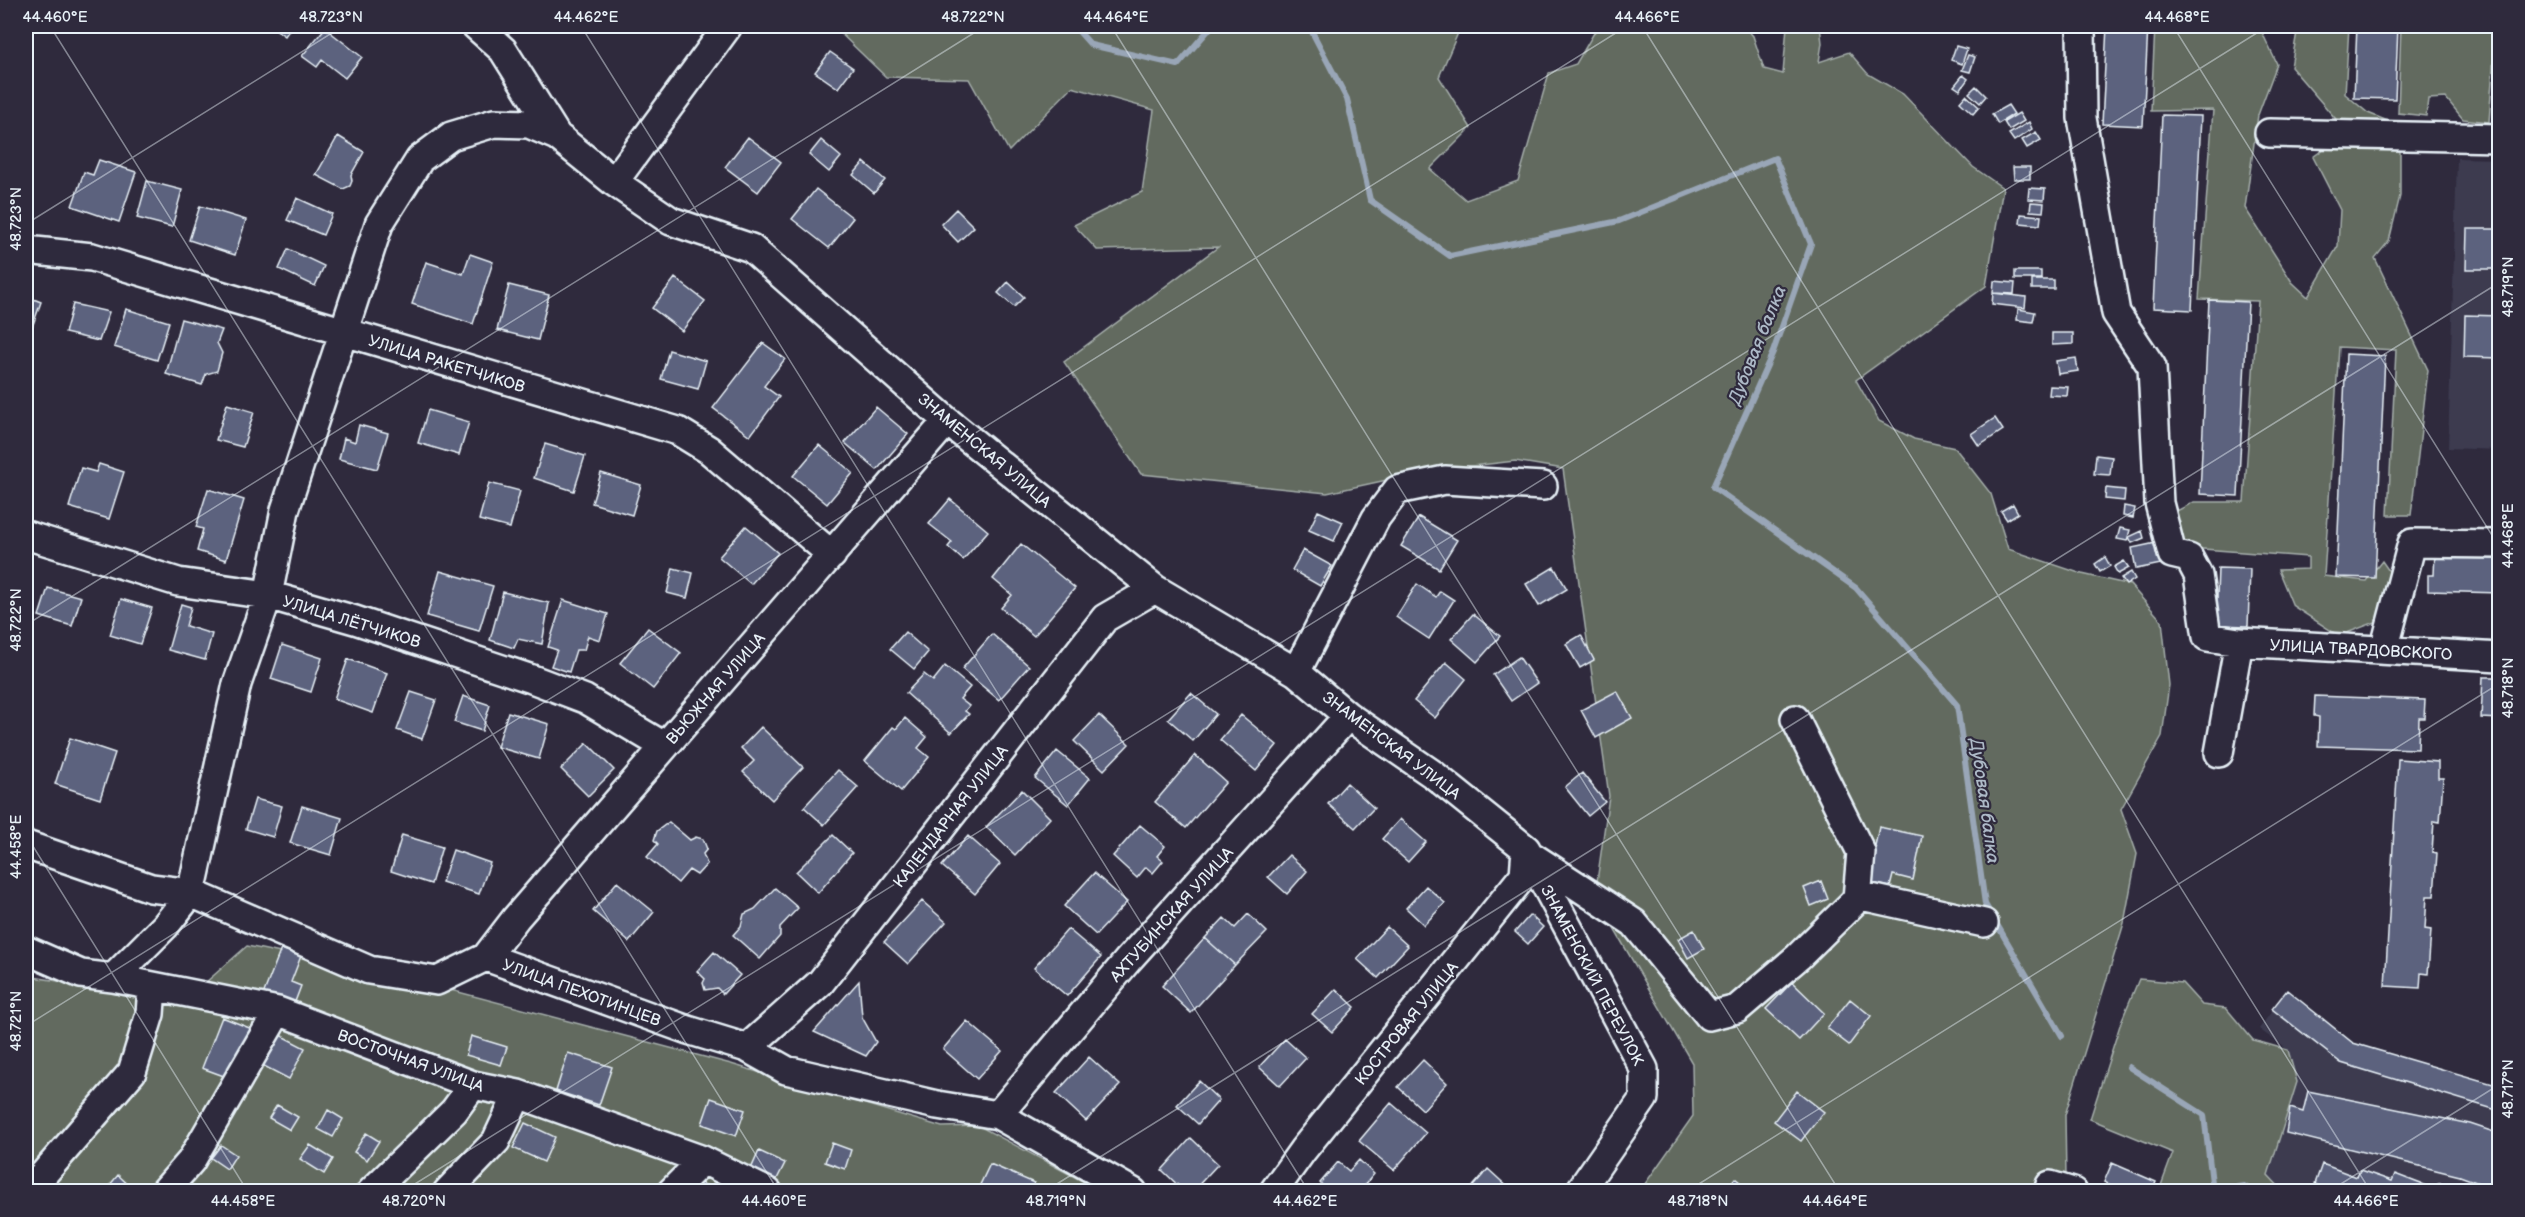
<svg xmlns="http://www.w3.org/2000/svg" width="2525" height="1217" viewBox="0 0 2525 1217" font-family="'Balsamiq Sans',sans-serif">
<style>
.built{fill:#3c3b50}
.green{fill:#626a5e;stroke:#a5aeab;stroke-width:1.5}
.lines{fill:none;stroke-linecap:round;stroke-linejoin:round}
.stream{stroke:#99a6b7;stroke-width:6}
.building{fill:#5c627e;stroke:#e8f1f8;stroke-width:1.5}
.minor-casing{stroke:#e8f1f8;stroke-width:32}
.minor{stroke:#2f2a3d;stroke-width:27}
.ticks{fill:none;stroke:#e8f1f8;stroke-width:1.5;stroke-opacity:0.45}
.labels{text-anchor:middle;stroke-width:4.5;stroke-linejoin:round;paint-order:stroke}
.street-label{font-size:16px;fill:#e8f1f8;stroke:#2f2a3d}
.water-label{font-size:18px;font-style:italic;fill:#adb9c7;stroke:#2f2a3d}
.neatline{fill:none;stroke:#e8f1f8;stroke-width:2}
.ticks-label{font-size:15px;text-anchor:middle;fill:#e8f1f8}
</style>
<rect width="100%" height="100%" fill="#2f2a3d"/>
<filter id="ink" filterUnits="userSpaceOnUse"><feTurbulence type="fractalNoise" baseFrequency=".0167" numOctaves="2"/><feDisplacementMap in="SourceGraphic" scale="12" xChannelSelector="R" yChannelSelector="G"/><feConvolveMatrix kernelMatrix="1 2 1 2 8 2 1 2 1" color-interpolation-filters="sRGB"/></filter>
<g filter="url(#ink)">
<!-- built -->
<path class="built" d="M2457 158 2499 159V450L2448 448Z
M2287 990 2353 1043 2499 1086V1191H2283L2268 1175 2297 1082 2288 1050 2259 1029Z"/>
<!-- green -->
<path class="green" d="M833 26H1461L1439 77 1471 128 1430 169 1466 200 1518 181 1549 73 1576 64 1598 26H1744L1753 36 1764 69 1783 74 1787 26H1820L1822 43 1819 62 1849 52 1868 74 1903 94 1973 167 2003 188 1986 286 1856 380 1879 421 1914 439 1955 448 1991 494 2008 549 2082 574 2130 585 2162 621 2169 685 2162 736 2121 809 2137 854 2124 923 2065 1115 2066 1179 2096 1191H1640L1693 1116 1692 1063 1595 896 1609 796 1563 469 1515 461 1428 471 1327 493 1141 474 1064 362 1218 247 1097 250 1074 225 1142 192 1154 110 1072 87 1009 151 969 79 886 77Z
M2155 26H2259L2277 64 2258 115 2245 208 2292 282 2308 297 2338 246 2340 210 2313 157 2347 132 2291 67 2298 26H2349L2345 94 2368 113 2400 126V196L2389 241 2375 258 2428 370 2411 515H2388L2396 350 2339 347 2324 576 2366 581 2382 561 2398 584 2394 615 2339 636 2293 606 2278 570 2308 569V557L2177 547 2165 517 2194 502H2244L2258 301 2199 299 2213 110 2151 111Z
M2401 26H2496L2489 122 2463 119 2446 98 2428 99 2426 116 2398 113Z
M247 946 424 983 731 1064 942 1127 979 1126 1101 1191H26V976L141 994 205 983Z
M2139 979 2182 983 2202 1005 2226 1008 2253 1040 2288 1050 2297 1082 2268 1175 2283 1191H2159L2173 1153 2090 1119 2121 1022Z"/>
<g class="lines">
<!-- stream -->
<path class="stream" d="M1074 26 1091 45 1178 65 1212 26
M1309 26 1347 99 1370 200 1450 256 1619 221 1775 158 1811 244 1773 352 1713 487 1856 588 1957 705 1985 904 2062 1036
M2129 1067 2204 1115 2213 1191 2244 1186 2253 1192"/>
</g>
<!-- building -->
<path class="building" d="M271 26H292L285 36Z
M2107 26H2148L2143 126 2102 124Z
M2357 26H2398L2395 99 2354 98Z
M2498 26H2500V98H2495Z
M325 28 362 57 345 78 322 60 317 67 302 56Z
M1956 46 1967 49 1962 64 1951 60Z
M830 52 853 68 838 88 815 72Z
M1968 55 1975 57 1970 72 1962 70Z
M1963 75 1968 79 1960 90 1954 86Z
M1976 86 1986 96 1980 103 1969 93Z
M1966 95 1979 107 1973 114 1960 102Z
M2008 105 2014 114 1998 124 1992 114Z
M2019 113 2024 121 2009 130 2004 122Z
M2162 115 2201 116 2192 310 2153 308Z
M2029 122 2032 129 2014 141 2009 134Z
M2036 132 2041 140 2027 148 2022 140Z
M338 136 364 152 351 175 352 181 350 186 343 189 316 175Z
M748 137 781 162 758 192 725 167Z
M821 140 841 157 829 172 809 155Z
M99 160 136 172 119 222 72 206 84 172 93 175Z
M864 162 885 180 874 193 853 175Z
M2013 167H2030V179H2014Z
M147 181 182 190 172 227 137 218Z
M2029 188 2045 189 2044 200 2028 199Z
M816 189 853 218 829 248 792 219Z
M297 198 332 214 323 235 287 220Z
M2031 202 2044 203 2043 212 2030 211Z
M200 206 246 220 235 255 189 240Z
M956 209 974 227 958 242 941 224Z
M2021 214 2041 216 2040 225 2020 223Z
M2467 229H2500V269H2466Z
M288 249 324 266 315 286 279 269Z
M470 254 493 262 473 324 412 304 426 262 463 274Z
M2015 271H2041V279H2015Z
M675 278 705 301 682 331 652 308Z
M2032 280H2054V289H2032Z
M1994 281 2015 283 2014 294 1993 293Z
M1008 282 1024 297 1014 307 998 293Z
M509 285 549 295 538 340 497 330Z
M1993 293 2026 297 2025 308 1992 304Z
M26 296 41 302 30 333 26 331Z
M2209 300 2248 302 2238 496 2200 494Z
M73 304 109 312 99 341 65 333Z
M126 309 169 322 157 360 114 347Z
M2018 309 2035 312 2033 322 2017 320Z
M2465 315 2500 316V358L2464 357Z
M181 319 222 330 217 343 222 353 217 371 206 374 202 385 166 374Z
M2052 333H2073V344L2052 345Z
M763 343 785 359 764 386 779 397 750 436 713 408Z
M669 350 706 361 698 389 661 379Z
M2346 354 2385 356 2375 578 2336 577Z
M2076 358 2078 371 2058 374 2056 361Z
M2050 386 2068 387 2067 396 2049 395Z
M227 404 254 412 243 447 216 440Z
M876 407 908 434 877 470 845 443Z
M428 410 469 422 459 455 418 443Z
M1995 418 2003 430 1979 446 1971 434Z
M359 425 388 433 377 469 339 459 344 438 355 442Z
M545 444 585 456 574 491 534 478Z
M819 445 853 473 827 504 793 476Z
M2096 455 2112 457 2110 475 2094 474Z
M99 464 124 472 109 519 69 507 81 468 96 472Z
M601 473 641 485 632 515 592 503Z
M489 483 520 491 510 528 479 520Z
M2106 488 2125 490 2124 501 2105 499Z
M208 489 244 500 226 560 197 551 203 529 196 527Z
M950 499 988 531 963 560 948 547 952 542 929 524Z
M2013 504 2018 513 2007 520 2001 511Z
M2124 506 2135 508 2133 518 2123 516Z
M1318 511 1343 522 1334 541 1309 530Z
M1419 517 1457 540 1439 569 1401 546Z
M746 526 778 553 751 584 719 557Z
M2120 528 2130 530 2127 541 2117 539Z
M2142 531 2144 538 2132 543 2129 537Z
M2156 543 2161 564 2136 569 2132 548Z
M1021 544 1075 588 1034 636 1001 608 1012 595 993 579Z
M1303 550 1332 566 1320 586 1292 570Z
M2435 552 2500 554V593L2428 591V575H2434Z
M2105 557 2110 566 2100 572 2095 564Z
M2124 561 2129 568 2118 574 2114 567Z
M1554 567 1567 589 1539 606 1526 584Z
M673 568 693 573 687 598 667 593Z
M2218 568 2250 569 2248 626 2216 625Z
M440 571 493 586 479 631 427 616Z
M2131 572 2135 579 2126 585 2121 578Z
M1417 584 1436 597 1440 591 1454 600 1429 639 1396 617Z
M48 588 81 597 72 626 39 616Z
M503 592 549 603 542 644 518 639 514 648 490 640Z
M121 599 152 608 140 644 110 635Z
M563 600 608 614 600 640 588 636 584 650H576L569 672 551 666 557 650 548 647Z
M181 604 191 607 186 626 212 634 205 660 168 650Z
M1473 614 1500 636 1477 662 1451 639Z
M648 628 681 653 653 689 620 663Z
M905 632 928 652 914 669 890 649Z
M992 634 1029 666 999 700 962 669Z
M1581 635 1594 660 1580 668 1566 644Z
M282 645 322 658 311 692 271 679Z
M1519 657 1537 683 1511 701 1493 675Z
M348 659 387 673 373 713 334 699Z
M1446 662 1466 679 1435 718 1414 701Z
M945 666 970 687 960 699 969 706 965 711 969 714 951 733 906 693 924 674 933 681Z
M2483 677H2500V719L2481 718Z
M1617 691 1632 718 1596 738 1581 710Z
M411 692 436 700 422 739 397 730Z
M1191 693 1216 714 1193 741 1168 719Z
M463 696 490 705 482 731 454 722Z
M2315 696 2425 700 2424 718H2419L2418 749 2318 746 2319 717 2314 716Z
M508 712 549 724 539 759 497 747Z
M1099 715 1129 744 1104 770 1074 741Z
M1241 715 1277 745 1256 771 1220 740Z
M905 718 927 737 918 748 929 757 901 791 865 761 893 727 896 729Z
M761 727 803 767 772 800 743 772 754 761 741 748Z
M70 738 115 753 100 799 55 784Z
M587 743 614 770 588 796 561 769Z
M1057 751 1090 778 1068 805 1035 778Z
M1195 755 1226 782 1186 828 1155 802Z
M2398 759 2438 762V778H2443L2440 822 2434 821 2432 852 2437 853 2434 896H2427L2425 929 2431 930 2428 974 2421 973 2420 988 2385 986Z
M838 770 858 787 824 825 804 807Z
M1582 773 1605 802 1588 816 1565 787Z
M1347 783 1374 808 1355 828 1328 804Z
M1022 790 1050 818 1015 855 986 827Z
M255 799 282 806 273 837 246 829Z
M302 806 342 818 331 855 290 843Z
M1400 819 1426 842 1408 862 1382 839Z
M669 822 690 840 696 837 703 839 707 849 703 854 707 864 697 875 689 870 678 883 647 857 658 844 654 840 657 831Z
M1140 825 1165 846 1157 856 1163 861 1153 873 1146 867 1137 878 1113 856Z
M1879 827 1922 836 1913 880 1893 875 1890 887 1877 884 1875 897 1867 868 1870 869Z
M402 835 442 847 431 884 391 871Z
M833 835 852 853 818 893 796 872Z
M968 836 1000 864 975 894 942 866Z
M453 850 490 863 479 894 442 882Z
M1289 855 1307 871 1287 894 1268 877Z
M1094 873 1127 902 1096 935 1064 906Z
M1821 881 1828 899 1811 906 1804 888Z
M617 882 654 912 629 942 593 911Z
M1426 886 1445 903 1424 925 1406 908Z
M775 888 798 908 780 927V936L760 959 733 935 741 926 744 914 755 909Z
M922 901 946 922 908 964 884 942Z
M1248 914 1267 932 1235 965 1205 938 1224 918 1235 928Z
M1530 915 1543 927 1528 944 1515 932Z
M1387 927 1408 946 1378 978 1357 959Z
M1068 929 1101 957 1067 996 1034 968Z
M1694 930 1704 949 1688 958 1678 939Z
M1205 938 1235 965 1191 1013 1162 986Z
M281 949 301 956 291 982 301 986 293 1007 263 995Z
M714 952 740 975 723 994 717 988 705 990 703 983 705 979 697 971Z
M859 981 862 1017 876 1042 866 1056 814 1032Z
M1792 982 1824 1013 1799 1040 1766 1009Z
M1336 989 1355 1007 1332 1032 1312 1014Z
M2287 990 2353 1043 2500 1086V1111L2341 1063 2272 1009Z
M1850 999 1871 1016 1849 1045 1827 1028Z
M222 1017 252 1029 232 1079 202 1068Z
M967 1021 1002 1051 977 1079 943 1049Z
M278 1034 305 1048 289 1079 262 1065Z
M471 1036 507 1047 501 1065 466 1055Z
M1285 1039 1306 1058 1280 1086 1259 1067Z
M568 1053 612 1067 599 1105 556 1091Z
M1089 1057 1120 1085 1086 1121 1056 1093Z
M1423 1060 1447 1083 1423 1110 1398 1087Z
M1199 1081 1219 1100 1198 1124 1177 1105Z
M1797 1091 1824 1112 1801 1141 1774 1121Z
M2308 1091 2470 1124 2500 1134V1191L2460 1176 2286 1133 2290 1108 2303 1112Z
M711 1098 745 1110 736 1136 702 1124Z
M1391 1103 1426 1133 1394 1170 1359 1141Z
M277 1105 298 1117 290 1130 269 1118Z
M328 1110 343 1119 333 1137 318 1129Z
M525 1123 555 1137 544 1162 513 1148Z
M366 1133 379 1141 367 1160 354 1152Z
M1191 1138 1218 1164 1192 1192H1185L1162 1170Z
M832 1143 851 1150 845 1169 825 1162Z
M221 1145 236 1155 227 1169 211 1158Z
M310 1145 333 1159 324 1174 300 1159Z
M759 1151 785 1163 776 1181 751 1169Z
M1359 1160 1374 1174 1359 1192H1329L1320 1183 1338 1162 1349 1171Z
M2112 1163 2156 1182 2152 1192H2126L2104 1182Z
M990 1164 1034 1183 1030 1192H983L978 1189Z
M2322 1164 2357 1177 2360 1170 2392 1181 2395 1174 2434 1189 2439 1183 2456 1192H2330L2315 1184Z
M1488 1169 1512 1191 1511 1192H1468Z
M118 1175 136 1192H104Z
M1735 1178 1752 1192H1724Z
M697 1182 717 1189V1192H694Z"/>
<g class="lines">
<!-- minor casing -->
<g class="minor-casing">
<path id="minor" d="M476 26 503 50 557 136 614 182 671 221 751 248 947 421 1155 589 1296 672 1348 716 1434 775 1526 849 1644 1069V1098L1579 1192
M2081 26 2082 118 2116 313 2152 367 2159 503 2172 554 2189 558 2198 575 2207 637 2239 642 2500 657
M2269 133 2500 138
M614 182 728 26
M26 250 92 257 678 431 709 450 832 555
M26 535 178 582 268 595 355 620 532 679 585 699 664 746
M2384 650 2412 543 2500 544
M1296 672 1376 518 1397 490 1445 480 1543 486
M2219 753 2239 642
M26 845 151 888 191 893 369 970 437 981 486 957 688 1030 747 1048 786 1070 937 1105 998 1115 1133 1192
M1533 857 1634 923 1709 1016 1737 1009 1798 957 1857 899 1861 852 1795 719
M1857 895 1984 923
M26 950 81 974 113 978 278 1011 473 1085 518 1094 703 1160 768 1192
M486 957 516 918 947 421
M113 978 165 926 191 893 237 684 268 595 285 510 379 224 420 159 451 136 494 123 529 124 557 136
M747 1048 821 982 1105 618 1155 589
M998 1115 1128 960 1348 716
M28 1192 132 1072 150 1014 152 987
M164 1192 191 1161 278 1011
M371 1192 454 1111 473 1085
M447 1192 496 1141 518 1094
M671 1192 703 1160
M1273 1192 1303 1150 1524 875 1526 849
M2048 1192 2050 1185 2073 1192"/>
</g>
<!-- minor -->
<use href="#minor" class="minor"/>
</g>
</g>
<!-- ticks -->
<path class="ticks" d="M50 26 779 1192M581 26 1309 1192M1111 26 1840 1192M1642 26 2371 1192M2173 26 2500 548M26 224 343 26M26 625 985 26M26 835 248 1192M26 1026 1627 26M402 1192 2268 26M1044 1192 2500 282M1686 1192 2500 683M2328 1192 2500 1084"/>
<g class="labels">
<!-- street labels -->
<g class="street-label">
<text transform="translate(447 363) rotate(17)" y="6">УЛИЦА РАКЕТЧИКОВ</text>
<text transform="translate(985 450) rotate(40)" y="6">ЗНАМЕНСКАЯ УЛИЦА</text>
<text transform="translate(352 621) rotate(17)" y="6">УЛИЦА ЛЁТЧИКОВ</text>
<text transform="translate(2361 649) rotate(3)" y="6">УЛИЦА ТВАРДОВСКОГО</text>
<text transform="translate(715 688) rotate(-49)" y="6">ВЬЮЖНАЯ УЛИЦА</text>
<text transform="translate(1392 745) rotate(37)" y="6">ЗНАМЕНСКАЯ УЛИЦА</text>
<text transform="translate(950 816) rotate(-52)" y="6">КАЛЕНДАРНАЯ УЛИЦА</text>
<text transform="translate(1171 914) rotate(-48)" y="6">АХТУБИНСКАЯ УЛИЦА</text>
<text transform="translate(1593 975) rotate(62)" y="6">ЗНАМЕНСКИЙ ПЕРЕУЛОК</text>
<text transform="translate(582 992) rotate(20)" y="6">УЛИЦА ПЕХОТИНЦЕВ</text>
<text transform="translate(1406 1023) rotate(-51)" y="6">КОСТРОВАЯ УЛИЦА</text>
<text transform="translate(411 1060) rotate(20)" y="6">ВОСТОЧНАЯ УЛИЦА</text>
</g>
<!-- water labels -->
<g class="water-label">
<text transform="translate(1757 345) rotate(-68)" y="6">Дубовая балка</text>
<text transform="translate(1985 801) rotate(82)" y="6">Дубовая балка</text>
</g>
</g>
<!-- margin -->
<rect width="2525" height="1217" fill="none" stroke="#2f2a3d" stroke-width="66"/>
<rect x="33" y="33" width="2459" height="1151" class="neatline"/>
<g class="ticks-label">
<text x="55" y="22">44.460°E</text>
<text x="331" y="22">48.723°N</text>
<text x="586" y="22">44.462°E</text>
<text x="973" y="22">48.722°N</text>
<text x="1116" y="22">44.464°E</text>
<text x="1647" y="22">44.466°E</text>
<text x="2177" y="22">44.468°E</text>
<text transform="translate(16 219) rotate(-90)" y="5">48.723°N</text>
<text transform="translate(2508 287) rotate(-90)" y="5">48.719°N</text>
<text transform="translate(2508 536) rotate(-90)" y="5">44.468°E</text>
<text transform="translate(16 620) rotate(-90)" y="5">48.722°N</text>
<text transform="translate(2508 688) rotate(-90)" y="5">48.718°N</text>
<text transform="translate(16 847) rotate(-90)" y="5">44.458°E</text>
<text transform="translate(16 1021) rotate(-90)" y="5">48.721°N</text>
<text transform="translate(2508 1089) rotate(-90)" y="5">48.717°N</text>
<text x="243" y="1206">44.458°E</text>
<text x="414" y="1206">48.720°N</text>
<text x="774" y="1206">44.460°E</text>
<text x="1056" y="1206">48.719°N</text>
<text x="1305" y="1206">44.462°E</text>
<text x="1698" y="1206">48.718°N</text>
<text x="1835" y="1206">44.464°E</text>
<text x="2366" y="1206">44.466°E</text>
</g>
</svg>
